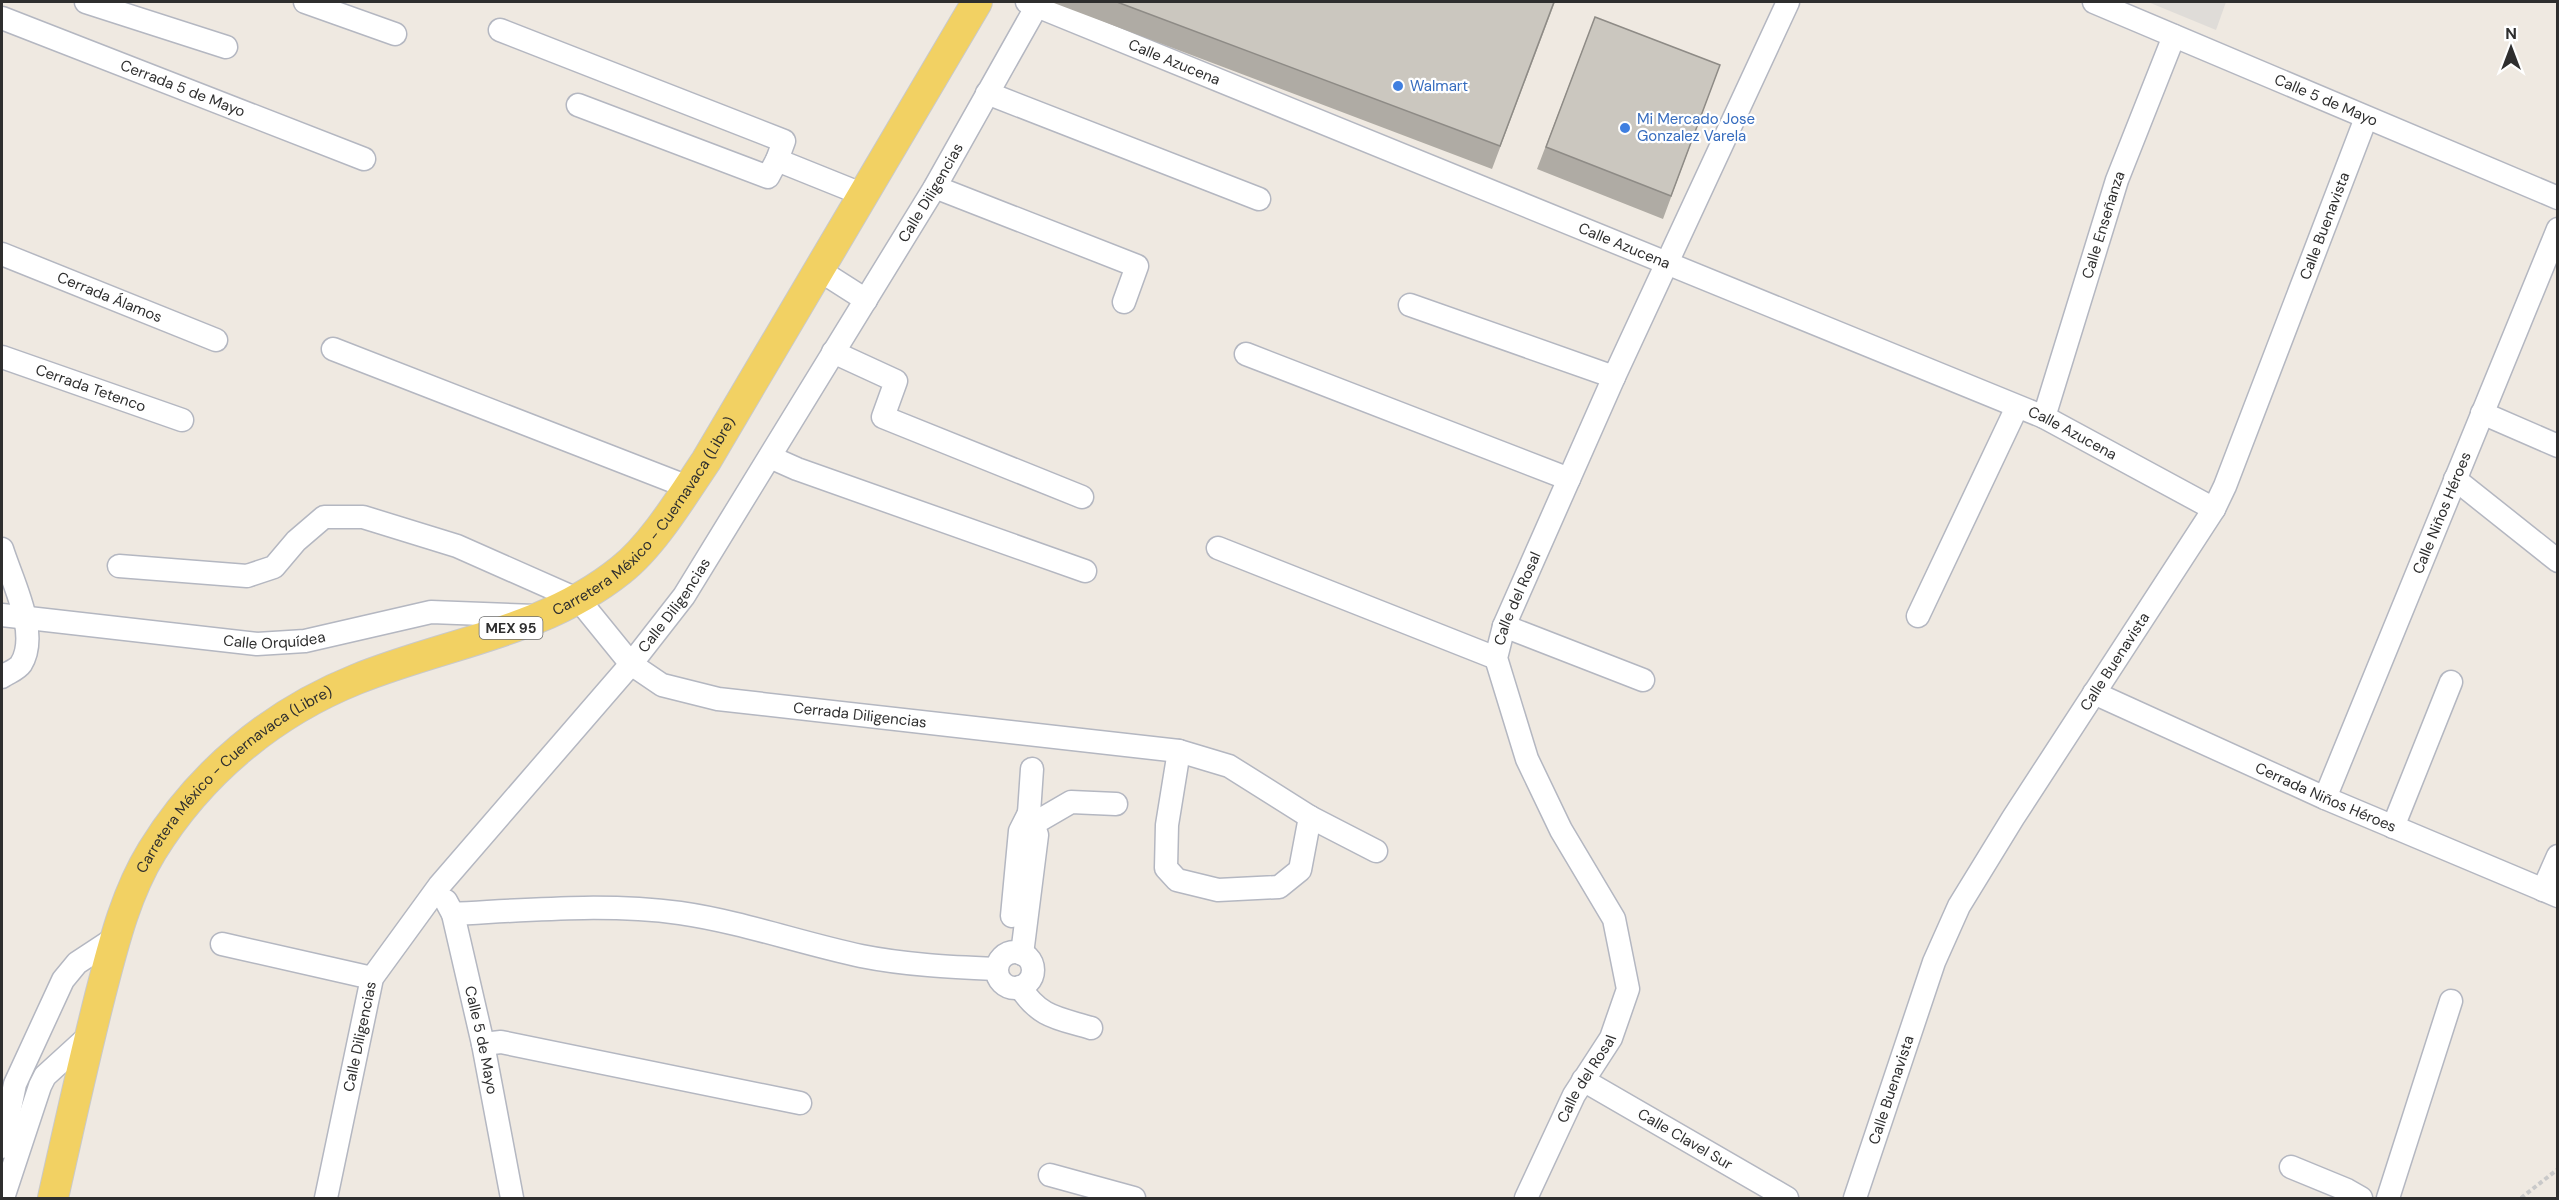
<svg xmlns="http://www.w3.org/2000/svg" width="2559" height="1200" viewBox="0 0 2559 1200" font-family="'DM Sans',sans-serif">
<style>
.plaza{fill:#dfdcd8}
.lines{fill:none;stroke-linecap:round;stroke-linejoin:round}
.minor-casing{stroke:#b4b7c1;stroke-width:25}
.major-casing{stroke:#c9c9c9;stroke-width:32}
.path{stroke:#c9c9c9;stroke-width:4;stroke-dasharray:4.5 3;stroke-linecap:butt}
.minor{stroke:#fff;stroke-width:22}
.major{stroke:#f2d163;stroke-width:30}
.wall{fill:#afaba4}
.building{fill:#cbc7bf;stroke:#8e8b86;stroke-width:1.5}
.shop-dot{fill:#3f7fe0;stroke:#fff;stroke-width:2}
.labels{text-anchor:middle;stroke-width:4.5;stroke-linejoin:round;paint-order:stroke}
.shield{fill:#fff;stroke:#6d6d6d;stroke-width:1.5}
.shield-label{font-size:14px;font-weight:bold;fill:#2e2e2e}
.street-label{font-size:15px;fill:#2e2e2e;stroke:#fff}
.shop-label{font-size:15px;fill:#366cbe;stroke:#fff;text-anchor:start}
</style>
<rect width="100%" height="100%" fill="#efe9e1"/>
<!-- plaza -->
<path class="plaza" d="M2148 2H2226L2216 30Z"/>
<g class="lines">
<!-- minor casing -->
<g class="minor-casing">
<g id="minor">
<path d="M86 2 226 47"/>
<path d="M305 2 395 34"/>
<path id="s1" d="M1027 2 2044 417 2214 509"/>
<path id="s2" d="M2094 2 2558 198"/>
<path id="s3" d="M2 18 364 159"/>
<path d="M500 30 784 141 777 160 864 195"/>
<path d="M987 93 1259 199"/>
<path d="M578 105 768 177 777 160"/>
<path d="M935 187 1137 266 1124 302"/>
<path id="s4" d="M2 254 216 340"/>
<path d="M819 270 866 300"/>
<path d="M1410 305 1614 377"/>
<path d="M333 349 688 487"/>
<path d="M833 352 896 381 883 417 1082 497"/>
<path d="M1246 354 1569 479"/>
<path id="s5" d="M2 357 182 420"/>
<path d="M2482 413 2558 446"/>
<path id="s6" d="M2044 417 2117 180 2174 36"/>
<path d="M770 457 797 469 1085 571"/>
<path d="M2455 479 2558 561"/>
<path d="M1218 548 1496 658"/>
<path d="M2 549C12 581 40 634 21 664 17 670 7 673 2 677"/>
<path id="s7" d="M119 566 247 576 274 567 296 541 324 517H363L457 546 579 600 631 664 662 685 718 699 1179 751 1229 766 1310 817 1376 851"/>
<path id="s8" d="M2 615 257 644 305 641 431 612 535 616"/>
<path d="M1918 616 2017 407"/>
<path d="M1504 626 1643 680"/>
<path id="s9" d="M2094 693 2325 798 2558 896"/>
<path d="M1179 751 1167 825 1166 868 1177 880 1218 890 1279 887 1300 870 1310 817"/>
<path id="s10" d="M2325 798 2558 229"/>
<path d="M2393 827 2451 682"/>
<path d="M1021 831 1071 802 1116 804"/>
<path d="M2543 890 2558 856"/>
<path id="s11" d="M446 901 453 914 483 1044 512 1198"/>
<path d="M453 914C529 910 604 903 680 913 742 922 800 943 861 956 906 965 951 967 996 969"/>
<path d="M1012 916 1020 831 1029 813"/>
<path d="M222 944 372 978"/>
<circle cx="1015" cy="970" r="18"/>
<path d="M1022 954 1037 835 1029 813 1032 769"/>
<path d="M1020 987C1040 1018 1058 1018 1091 1028"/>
<path d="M483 1044 501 1042 800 1103"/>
<path id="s12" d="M1583 1080 1787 1198"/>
<path d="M2 1147 15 1084 63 980 77 963 115 938"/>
<path d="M2291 1167 2347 1190 2361 1198"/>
<path d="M1050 1175 1134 1198"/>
<path d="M3 1198 40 1086 45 1076 90 1035"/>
<path id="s13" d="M326 1198 372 978 439 886 631 664 684 596 935 187 1039 2"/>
<path id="s14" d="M1526 1198 1574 1095 1611 1038 1628 989 1614 919 1561 830 1527 759 1496 658 1504 626 1614 377 1788 2"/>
<path id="s15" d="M1855 1198 1934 962 1959 906 2013 818 2214 509 2225 486 2366 118"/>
<path d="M2388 1198 2451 1001"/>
</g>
</g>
<!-- major casing -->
<g class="major-casing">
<g id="major">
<path id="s16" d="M53 1198C68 1131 83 1063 100 996 113 946 125 895 152 851 200 773 272 713 357 679 446 643 544 632 621 570 653 545 683 495 706 461L977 2"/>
</g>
</g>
<!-- path -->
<path class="path" d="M2521 1198 2558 1169"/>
<!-- minor -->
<use href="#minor" class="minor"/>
<!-- major -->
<use href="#major" class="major"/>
</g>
<!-- wall -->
<path class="wall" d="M1055 2H1555L1492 169 1054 3Z
M1595 17 1720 65 1663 219 1537 169Z"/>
<!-- building -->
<path class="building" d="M1117 2H1554L1500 146Z
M1595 17 1720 65 1671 196 1546 147Z"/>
<!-- markers -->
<g class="shop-dot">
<circle cx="1398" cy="86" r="6"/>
<circle cx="1625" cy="128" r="6"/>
</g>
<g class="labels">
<!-- shield labels -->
<rect class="shield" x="479.5" y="617" width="63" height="22" rx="4.5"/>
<g class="shield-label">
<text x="511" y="633">MEX 95</text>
</g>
<!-- street labels -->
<g class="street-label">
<text dy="5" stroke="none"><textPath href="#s1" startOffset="159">Calle Azucena</textPath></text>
<text dy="5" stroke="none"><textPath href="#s3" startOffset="194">Cerrada 5 de Mayo</textPath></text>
<text dy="5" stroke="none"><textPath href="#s2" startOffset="252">Calle 5 de Mayo</textPath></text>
<text dy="5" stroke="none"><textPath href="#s13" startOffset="1191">Calle Diligencias</textPath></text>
<text dy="5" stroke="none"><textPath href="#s6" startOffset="201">Calle Enseñanza</textPath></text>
<text dy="5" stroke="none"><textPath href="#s15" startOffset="1086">Calle Buenavista</textPath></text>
<text dy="5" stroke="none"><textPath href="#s1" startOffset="645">Calle Azucena</textPath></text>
<text dy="5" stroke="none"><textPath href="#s4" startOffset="116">Cerrada Álamos</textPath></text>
<text dy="5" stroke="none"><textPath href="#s5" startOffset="94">Cerrada Tetenco</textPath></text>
<text dy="5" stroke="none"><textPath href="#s1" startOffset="1131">Calle Azucena</textPath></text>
<text dy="5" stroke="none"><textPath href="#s16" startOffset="976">Carretera México - Cuernavaca (Libre)</textPath></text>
<text dy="5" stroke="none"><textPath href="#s10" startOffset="308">Calle Niños Héroes</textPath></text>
<text dy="5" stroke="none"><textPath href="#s14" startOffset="656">Calle del Rosal</textPath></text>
<text dy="5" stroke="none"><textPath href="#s13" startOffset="705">Calle Diligencias</textPath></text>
<text dy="5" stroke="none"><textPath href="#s8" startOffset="274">Calle Orquídea</textPath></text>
<text dy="5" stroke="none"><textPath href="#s15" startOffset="600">Calle Buenavista</textPath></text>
<text dy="5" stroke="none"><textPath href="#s7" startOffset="819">Cerrada Diligencias</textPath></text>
<text dy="5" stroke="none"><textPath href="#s16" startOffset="472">Carretera México - Cuernavaca (Libre)</textPath></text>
<text dy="5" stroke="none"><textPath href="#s9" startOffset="254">Cerrada Niños Héroes</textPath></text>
<text dy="5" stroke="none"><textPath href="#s13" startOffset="165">Calle Diligencias</textPath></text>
<text dy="5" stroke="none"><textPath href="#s11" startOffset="144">Calle 5 de Mayo</textPath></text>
<text dy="5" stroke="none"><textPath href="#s14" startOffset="134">Calle del Rosal</textPath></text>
<text dy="5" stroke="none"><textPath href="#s15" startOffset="114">Calle Buenavista</textPath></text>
<text dy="5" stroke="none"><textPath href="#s12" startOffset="118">Calle Clavel Sur</textPath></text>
</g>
<!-- shop labels -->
<g class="shop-label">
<text x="1410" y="91">Walmart</text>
<text x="1637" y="124">Mi Mercado Jose<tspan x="1637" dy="17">Gonzalez Varela</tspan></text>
</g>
</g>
<!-- border -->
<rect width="2559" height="1200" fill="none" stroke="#2e2e2e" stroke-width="6"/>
<!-- north arrow -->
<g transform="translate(2511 48)" stroke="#ffffff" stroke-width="4.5" paint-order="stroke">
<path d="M0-4.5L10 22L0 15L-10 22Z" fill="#2e2e2e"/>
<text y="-9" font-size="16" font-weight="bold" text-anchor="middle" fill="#2e2e2e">N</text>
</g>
</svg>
